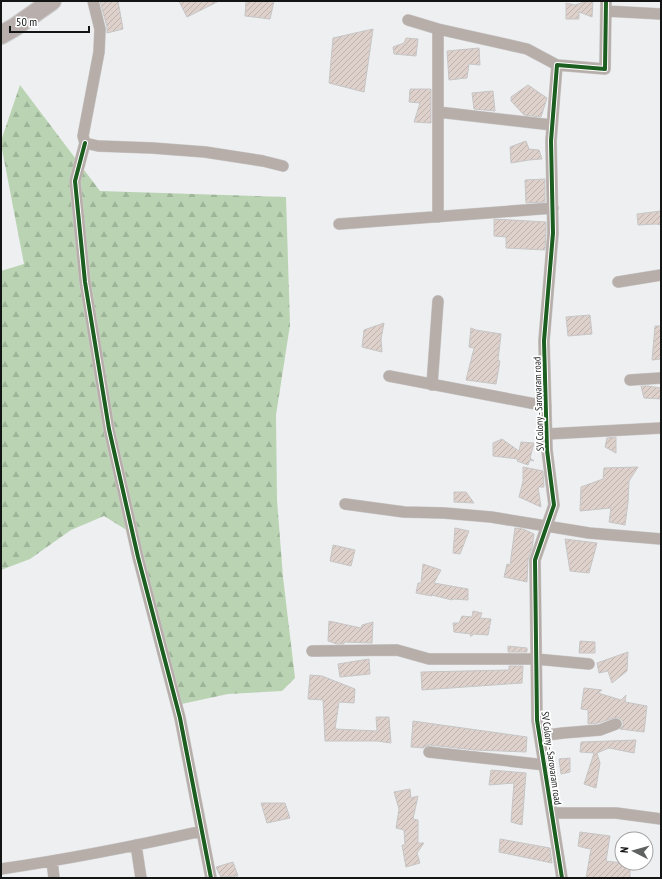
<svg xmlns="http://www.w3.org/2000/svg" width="662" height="879" viewBox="0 0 662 879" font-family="'PT Sans Narrow',sans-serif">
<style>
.forest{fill:url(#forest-firs)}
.building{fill:url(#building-hatch);stroke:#c6c6c7}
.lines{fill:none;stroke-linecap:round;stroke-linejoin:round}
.street-casing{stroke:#cccccd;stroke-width:12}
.primary-casing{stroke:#cccccd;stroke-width:20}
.street{stroke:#b7aeaa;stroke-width:11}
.primary{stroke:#b8afac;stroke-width:18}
.cycleway-casing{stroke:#fff;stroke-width:6}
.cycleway{stroke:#1b5e20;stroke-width:4}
.labels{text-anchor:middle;stroke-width:3.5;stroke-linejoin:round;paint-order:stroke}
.street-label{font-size:10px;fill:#131414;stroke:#fff}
</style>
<defs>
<pattern id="forest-firs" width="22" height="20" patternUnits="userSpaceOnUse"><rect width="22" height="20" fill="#bad4b3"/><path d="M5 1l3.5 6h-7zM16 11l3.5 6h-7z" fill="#9fb599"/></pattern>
<pattern id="building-hatch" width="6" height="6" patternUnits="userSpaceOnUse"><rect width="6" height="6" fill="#ded0ca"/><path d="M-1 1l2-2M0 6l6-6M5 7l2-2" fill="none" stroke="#beb2ad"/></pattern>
</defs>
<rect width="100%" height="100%" fill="#eeeff1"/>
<!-- forest -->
<path class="forest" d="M20 85 100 191 286 197 290 325 276 415 277 500 283 577 295 678 282 691 228 694 177 705 133 534 104 516 71 530 30 559 1 570V271L24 264 1 144V141Z"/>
<!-- building -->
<path class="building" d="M100 1H118L123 29 107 33V27Z
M179 1H219L187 17Z
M246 1H274L270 19 245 16Z
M587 1H593L592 17 579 12V19H566V3L575 5Z
M373 29 364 92 329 83 333 38Z
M406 38 418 39 416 56 394 54 393 47 404 43Z
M479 48 480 65 469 64 467 78 449 80 447 51Z
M528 85 547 98 541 117 524 115 511 101V97Z
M410 89H431V123L414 122 420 103 409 102Z
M493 91 495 111 474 109 472 93Z
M526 141 529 149 539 150 542 159 529 160 511 163 510 147Z
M545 179V202L526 203 525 180Z
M661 211V225L656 224 638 225 637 214Z
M494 219 546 222V233L545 250 506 248V237L494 236Z
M590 315 592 334 568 336 566 317Z
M384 323 381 339 382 352 362 347 364 330Z
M655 326H661V359L652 360Z
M471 328 476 330 501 334 498 360 500 361 496 384 466 380 474 348 469 347Z
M641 386H648L661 388V399L644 398Z
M616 437V453L605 447 607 438Z
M502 439 519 451 521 442 534 443 530 458 534 461 530 460 528 465 517 461 518 459 493 456V443Z
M523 467 543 471 544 487H538L541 507 519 497 523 481Z
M638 467 629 481 628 503 625 525 609 522 611 508 580 511 581 487 603 479 604 468Z
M454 492H466L474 503 454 502Z
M455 528 469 531 460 554 453 553Z
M515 528 523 529 534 534 532 548 528 560 527 582 504 577 507 564 510 565Z
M565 539 597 543 589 573 570 571Z
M333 545 355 550 351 566 330 561Z
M423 564 441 570 434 583 468 589V600L453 599 452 600 432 595V596L416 593 418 583H421Z
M473 611 482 613 480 618 491 619 488 635 473 634 472 636H470L471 634 454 632 453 623H459L462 616 472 617Z
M329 621 361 628 362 625 373 622 372 643 344 642V644H337L328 641Z
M580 641 595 642V653H579Z
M508 646 527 648V652H508Z
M628 652 627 671 612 683 608 671 599 673 597 663Z
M369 659 370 674 340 677 338 664Z
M509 666H523L522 683 422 690 421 672 509 670Z
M310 675 322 676 355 689 354 703 339 702 335 729 377 731 376 717H389L391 743 377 741H325L323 700 308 699Z
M584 688 602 690 598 693 621 700 626 695 625 702 647 706 644 732 620 729 623 726V722L621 719 617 717 598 723 588 724V710L581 709Z
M413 721 527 737 526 752 475 750 430 745 426 746 423 748 411 747Z
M636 740 634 753 609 748 597 753 600 763 596 788 584 784 594 753 580 752 581 742Z
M570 758V772L561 774 559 759Z
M491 770 526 773 522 825 511 822 514 783 489 785Z
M410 789 411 798 418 796 413 819 418 820V843H424L417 853 420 863 406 867 402 845H405L404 830 396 828 399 809 394 792Z
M261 803H285L290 818 267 823Z
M580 832 610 836 606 861 630 864V878H586L591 849 585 848 578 846Z
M500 839 550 848 552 863 499 852Z
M233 862 238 876 221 877 216 867Z"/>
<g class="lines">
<!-- street casing -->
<g class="street-casing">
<path id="street" d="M93 1 100 29 99 52 83 136 85 143 98 146 152 148 205 152 263 161 283 166
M606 11 661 14
M408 20 438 29 527 49 557 65
M438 29V217
M438 112 552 125
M85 143 75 181 85 282 109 429 138 557 180 718 211 878
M339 224 553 208
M618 282 661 275
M389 376 546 406
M630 380 661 378
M432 385 438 301
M547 434 661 428
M345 504 404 512 444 513 491 517 589 533 661 539
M312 651 397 650 429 659H536L589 664
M540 736 563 733 600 730 616 724
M429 752 545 765
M553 813H616L661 819
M136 845 141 878
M52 861 54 878
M1 869C69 859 135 846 202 831
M562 878 537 720 535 560 554 505 547 450 544 341 553 233 551 141 557 65 605 69 606 1"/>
</g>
<!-- primary casing -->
<g class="primary-casing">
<path id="primary" d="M1 35 15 27 52 1"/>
</g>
<!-- street -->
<use href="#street" class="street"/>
<!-- primary -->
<use href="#primary" class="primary"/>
<!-- cycleway casing -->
<g class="cycleway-casing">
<path id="cycleway" d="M85 143 75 181 85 282 109 429 138 557 180 718 211 878
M562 878 537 720 535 560 554 505 547 450 544 341 553 233 551 141 557 65 605 69 606 1"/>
</g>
<!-- cycleway -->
<use href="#cycleway" class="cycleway"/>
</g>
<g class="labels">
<!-- street labels -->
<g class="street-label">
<text transform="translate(538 404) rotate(-92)" y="4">SV Colony - Sarovaram road</text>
<text transform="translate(552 758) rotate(82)" y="4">SV Colony - Sarovaram road</text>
</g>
</g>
<!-- border -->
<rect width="662" height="879" fill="none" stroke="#131414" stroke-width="4"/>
<!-- north arrow -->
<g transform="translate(634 851) rotate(276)"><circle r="19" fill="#ffffff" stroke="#a1a1a1"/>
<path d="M0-3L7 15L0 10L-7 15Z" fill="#606161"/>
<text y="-6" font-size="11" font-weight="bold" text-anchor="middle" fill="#131414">N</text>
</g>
<!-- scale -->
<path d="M10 26v6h79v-6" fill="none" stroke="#131414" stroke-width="2"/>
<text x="16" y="26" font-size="12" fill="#131414" stroke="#ffffff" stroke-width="3" paint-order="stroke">50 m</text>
</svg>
